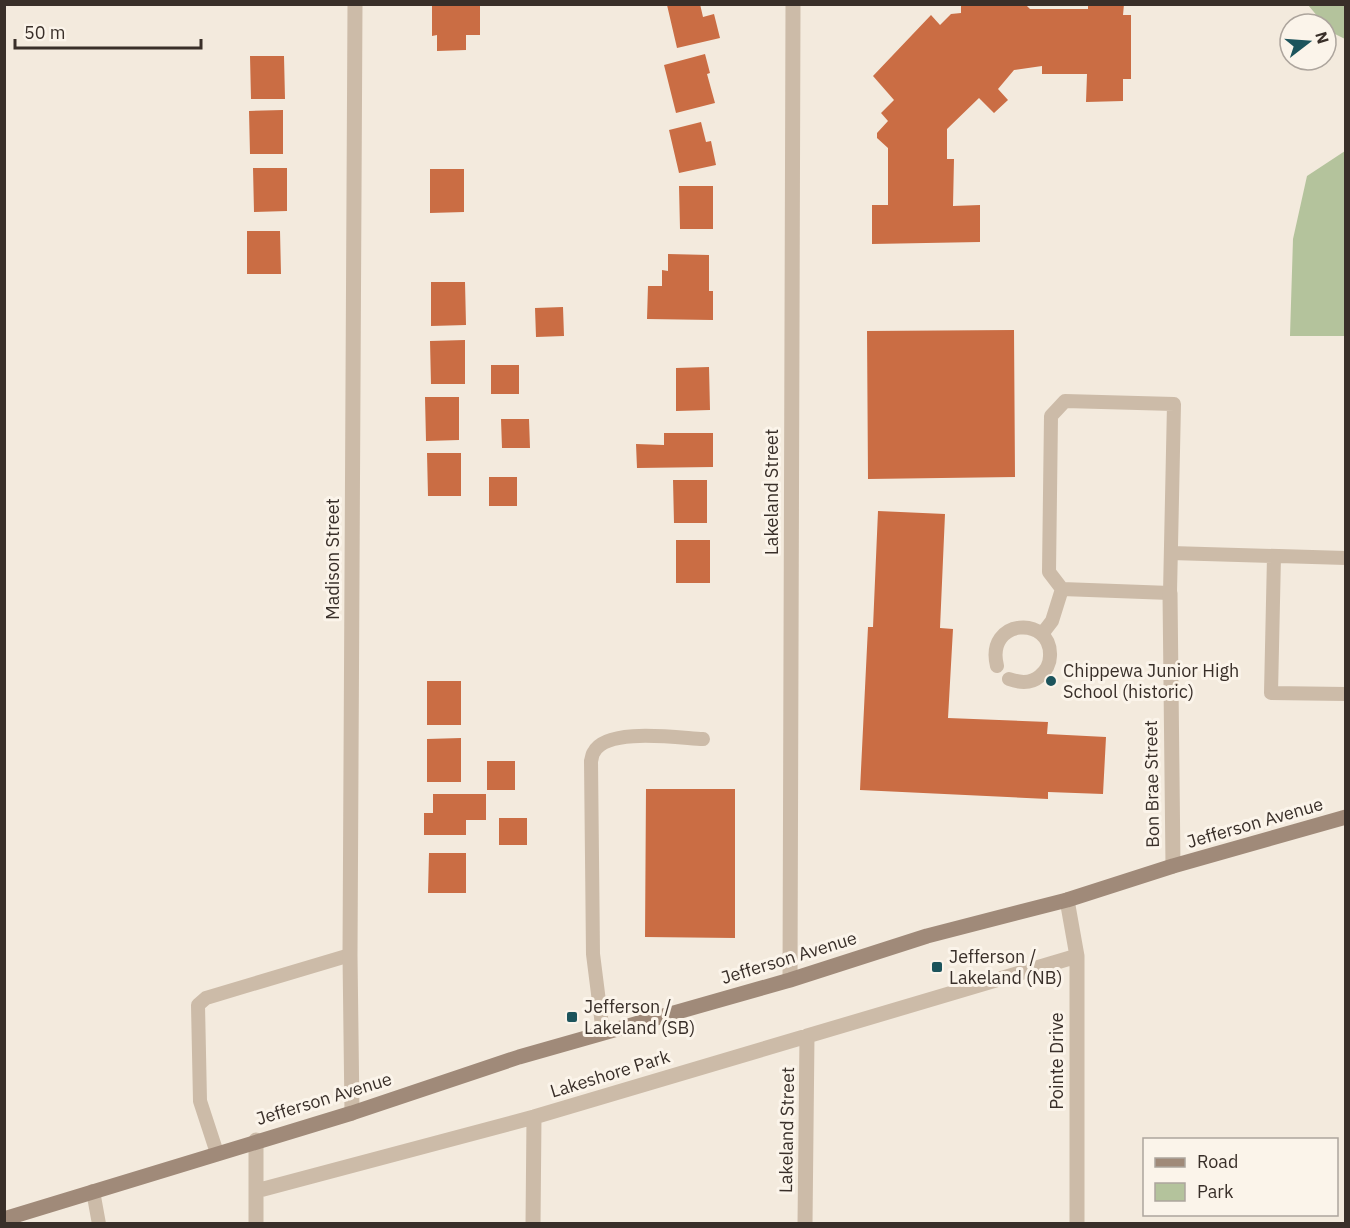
<svg xmlns="http://www.w3.org/2000/svg" width="1350" height="1228" viewBox="0 0 1350 1228" font-family="'IBM Plex Sans',sans-serif">
<style>
.green{fill:#b4c39c}
.building{fill:#ca6d44}
.lines{fill:none;stroke-linecap:round;stroke-linejoin:round}
.service{stroke:#ccbba8;stroke-width:14}
.minor{stroke:#ccbba8;stroke-width:15}
.secondary{stroke:#a08a79;stroke-width:15}
.poi-dot{fill:#1c545c;stroke:#fbf4ea;stroke-width:2}
.labels{text-anchor:middle;stroke-width:6;stroke-linejoin:round;paint-order:stroke}
.street-label{font-size:18px;fill:#392f29;stroke:#fbf4ea}
.poi-label{font-size:18px;fill:#392f29;stroke:#fbf4ea;text-anchor:start}
</style>
<rect width="100%" height="100%" fill="#f3eadd"/>
<!-- green -->
<path class="green" d="M1308 5H1345V39L1329 31 1326 24H1324Z
M1345 151V336H1290L1293 239 1307 176Z"/>
<!-- building -->
<path class="building" d="M432 4H480V35H466V50L437 51V35L432 36Z
M700 4 703 17 714 14 720 38 677 48 667 5Z
M961 4H1025L1030 9H1088V4H1124L1123 15H1131V79H1123V101L1086 102 1087 74H1042V66L1014 70 998 89 1008 100 994 113 979 98 947 129V159H954L953 206 980 205V242L872 244V205H888V148L877 138V133L888 121 881 113 894 100 873 76 931 15 940 25 951 14 961 13Z
M705 54 710 73 707 74 715 103 676 113 664 65Z
M250 56H284L285 99H251Z
M283 110V154H250L249 111Z
M701 122 706 142 711 141 716 165 679 173 669 130Z
M253 168H287V211L254 212Z
M430 169H464V212L430 213Z
M679 186H713V229H680Z
M247 231H280L281 274H247Z
M668 254 709 255V291H713V320L647 319 648 286H662V270L668 271Z
M431 282H465L466 325 431 326Z
M563 307 564 336 536 337 535 308Z
M1014 330 1015 477 868 479 867 331Z
M465 340V384H431L430 341Z
M491 365H519V394H491Z
M709 367 710 410 676 411V368Z
M425 397H459V440L426 441Z
M501 419H529L530 448H502Z
M664 433H713V467L637 468 636 444 664 445Z
M427 453H461V496H428Z
M489 477H517V506H489Z
M673 480H707V523H674Z
M878 511 945 514 940 628 953 629 948 718 1048 722 1047 734 1106 737 1103 794 1048 792V799L860 790 868 627H873Z
M676 540H710V583H676Z
M427 681H461V725H427Z
M461 738V782H427V739Z
M487 761H515V790H487Z
M646 789H735V938L645 937Z
M433 794H486V820H466V835H424V813H433Z
M499 818H527V845H499Z
M429 853H466V893H428Z"/>
<g class="lines">
<!-- service -->
<path class="service" d="M1065 401 1174 404 1170 593 1062 589 1049 572 1051 416Z
M1171 553 1346 558
M1274 556 1271 693 1346 694
M1042 634 1052 621 1062 589
M997 666C985 618 1052 615 1050 656 1050 663 1046 671 1040 676 1031 684 1020 683 1009 679
M603 1033 593 954 591 761C592 758 592 754 594 752 606 727 679 738 703 739
M217 1153 200 1101 198 1005 206 998 350 955
M93 1191 99 1224"/>
<!-- minor -->
<path class="minor" d="M1170 593 1173 866
M1067 900 1077 956V1224
M790 980 793 4
M352 1113 350 955 355 4
M256 1140V1224
M256 1191 534 1117 1077 956
M533 1224 534 1117
M805 1224 807 1036"/>
<!-- secondary -->
<path class="secondary" d="M4 1219 352 1113 519 1057 790 980 927 936 1067 900 1173 866 1346 817"/>
</g>
<!-- markers -->
<g class="poi-dot">
<circle cx="1051" cy="681" r="6"/>
<rect x="931" y="961" width="12" height="12" rx="3"/>
<rect x="566" y="1011" width="12" height="12" rx="3"/>
</g>
<g class="labels">
<!-- street labels -->
<g class="street-label">
<text transform="translate(772 492) rotate(-90)" y="6">Lakeland Street</text>
<text transform="translate(333 559) rotate(-90)" y="6">Madison Street</text>
<text transform="translate(1152 784) rotate(-91)" y="6">Bon Brae Street</text>
<text transform="translate(1255 823) rotate(-16)" y="6">Jefferson Avenue</text>
<text transform="translate(789 958) rotate(-17)" y="6">Jefferson Avenue</text>
<text transform="translate(1057 1061) rotate(-90)" y="6">Pointe Drive</text>
<text transform="translate(610 1074) rotate(-17)" y="6">Lakeshore Park</text>
<text transform="translate(324 1099) rotate(-17)" y="6">Jefferson Avenue</text>
<text transform="translate(787 1130) rotate(-89)" y="6">Lakeland Street</text>
</g>
<!-- poi labels -->
<g class="poi-label">
<text x="1063" y="677">Chippewa Junior High<tspan x="1063" dy="21">School (historic)</tspan></text>
<text x="949" y="963">Jefferson /<tspan x="949" dy="21">Lakeland (NB)</tspan></text>
<text x="584" y="1013">Jefferson /<tspan x="584" dy="21">Lakeland (SB)</tspan></text>
</g>
</g>
<!-- border -->
<rect width="1350" height="1228" fill="none" stroke="#392f29" stroke-width="12"/>
<!-- legend -->
<rect x="1143" y="1138" width="195" height="78" fill="#fbf4ea" stroke="#ada59d" stroke-width="1.5"/>
<rect x="1155" y="1158" width="30" height="9" fill="#a08a79" stroke="#ada59d" stroke-width="1.5"/>
<text x="1197" y="1168" font-size="18" fill="#392f29">Road</text>
<rect x="1155" y="1183" width="30" height="18" fill="#b4c39c" stroke="#ada59d" stroke-width="1.5"/>
<text x="1197" y="1198" font-size="18" fill="#392f29">Park</text>
<!-- north arrow -->
<g transform="translate(1308 42) rotate(73)"><circle r="28" fill="#fbf4ea" stroke="#ada59d" stroke-width="1.5"/>
<path d="M0-4.5L10 22L0 15L-10 22Z" fill="#1c545c"/>
<text y="-9" font-size="16" font-weight="bold" text-anchor="middle" fill="#392f29">N</text>
</g>
<!-- scale -->
<path d="M15 39v9h186v-9" fill="none" stroke="#392f29" stroke-width="3"/>
<text x="24" y="39" font-size="18" fill="#392f29" stroke="#fbf4ea" stroke-width="4.5" paint-order="stroke">50 m</text>
</svg>
